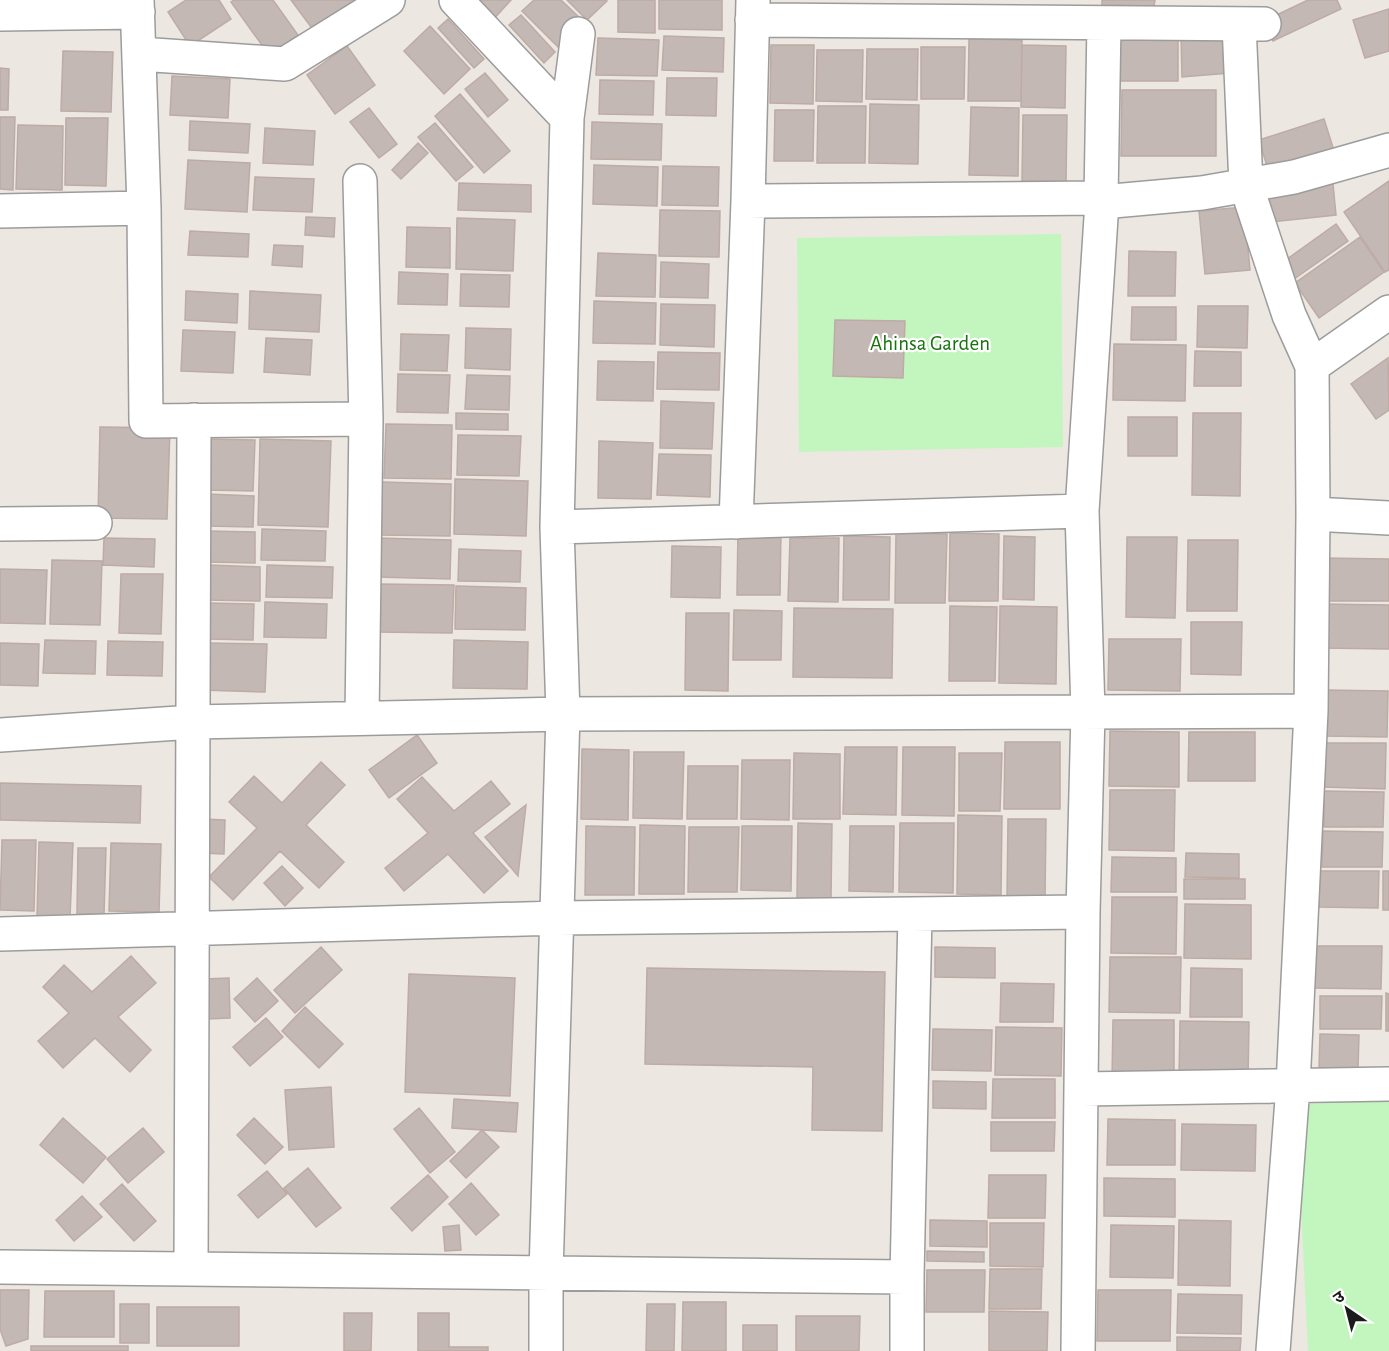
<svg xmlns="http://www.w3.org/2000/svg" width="1389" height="1351" viewBox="0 0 1389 1351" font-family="'Alegreya Sans','Noto Sans Devanagari',sans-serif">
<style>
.park{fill:#c3f6be}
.building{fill:#c4b8b5;stroke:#bdaba4;stroke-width:1.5}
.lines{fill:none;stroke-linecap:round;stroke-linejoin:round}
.street-casing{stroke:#9c9c9c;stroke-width:36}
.street{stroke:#fff;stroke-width:33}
.labels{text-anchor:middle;stroke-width:4.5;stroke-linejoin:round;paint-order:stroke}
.park-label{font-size:21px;fill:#18730f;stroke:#fff}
</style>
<rect width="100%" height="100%" fill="#ece7e1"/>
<!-- park -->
<path class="park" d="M1061 234 1063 447 799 452 797 238Z
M1389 1099V1351H1308L1296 1105Z"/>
<!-- building -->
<path class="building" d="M186 0H219L231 19 190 46 168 12Z
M234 0H273L298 35 269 55 231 2Z
M291 0H357L314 31Z
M469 0H511L489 24Z
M534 0H561L584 22 558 47 522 11Z
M567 0H605L607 1 587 20Z
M618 0H655V33L618 32Z
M659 0H722V30L659 29Z
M1102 0H1155L1154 6 1102 5Z
M1308 0H1337L1341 9 1273 41 1264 21Z
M1389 9V51L1365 58 1353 20Z
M521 15 555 52 544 63 509 25Z
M448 19 484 59 474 68 438 28Z
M430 26 470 69 444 94 404 51Z
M1108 30H1178V81H1108Z
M1231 33 1230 73 1182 77 1181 35Z
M664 36 724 38 723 72 662 70Z
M598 38 659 40 657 76 596 75Z
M969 39 1022 40 1021 101H968Z
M771 45H814L813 104 770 103Z
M1022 45 1066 46 1065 108 1021 107Z
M347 46 375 85 335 114 307 75Z
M921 47H965L964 99H921Z
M867 49H918L917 100 866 99Z
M817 50H863L862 102 816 101Z
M63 51 113 52 111 112 61 111Z
M0 68 9 69 8 110H0Z
M485 73 508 100 488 117 465 89Z
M172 76 230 79 228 118 170 115Z
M667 78H717L716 116 666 115Z
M600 80 654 81 653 115 599 114Z
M1122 90H1216V156H1121Z
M460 94 510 151 484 173 435 116Z
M870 104 919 105 918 164 869 163Z
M818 106H866L865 163H817Z
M971 107 1019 108 1018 176 969 175Z
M369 108 397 144 379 158 350 122Z
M775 110H814L813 161H774Z
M1023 115H1067L1066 182 1022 181Z
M0 117H15L13 190 0 189Z
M66 118H108L106 186 65 185Z
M1324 119 1336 157 1271 179 1259 140Z
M190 121 250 124 248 153 189 150Z
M592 122 662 124 661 160 591 159Z
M435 123 473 167 456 181 418 137Z
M18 125 63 126 62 190 16 189Z
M265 128 315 131 313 165 263 163Z
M418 143 428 153 401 179 392 170Z
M188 160 250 163 247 212 185 209Z
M594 165 658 167 657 206 593 204Z
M663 166 719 167 718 206 662 205Z
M255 177 314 179 312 212 253 210Z
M1389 181V270L1385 272 1344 212Z
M459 183 531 185V212L458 210Z
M1333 184 1336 215 1271 222 1268 191Z
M1244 207 1250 270 1205 274 1199 211Z
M660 210 720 211 719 257 659 256Z
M306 217 335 218 334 237 305 235Z
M457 218 515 220 513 271 456 269Z
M1336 224 1348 241 1287 284 1276 267Z
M407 227 450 228V268L406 267Z
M190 231 249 234 248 257 188 255Z
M1360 237 1384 272 1319 318 1295 283Z
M274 245 303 246 302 267 272 265Z
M1129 251 1176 252 1175 296H1128Z
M598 253 656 255 655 297 596 296Z
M661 262 709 264 708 298 660 297Z
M399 272 448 274 447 305 398 304Z
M461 274 510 275 509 307 460 306Z
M186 291 238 294 237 323 185 320Z
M250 291 321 295 319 332 249 329Z
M594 301 656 303 655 344 593 343Z
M661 304 715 305 714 347 660 345Z
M1198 306H1248L1247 348 1197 347Z
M1132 307H1176V340H1131Z
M835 320 905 321 903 378 833 376Z
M466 328 511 329 510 370 465 368Z
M183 330 235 332 233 373 181 371Z
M401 334 449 335 447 371 400 370Z
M266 338 312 340 310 375 264 372Z
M1114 344 1186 345 1185 401 1113 400Z
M1195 351 1241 352V386H1194Z
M658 352 720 353 719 390 657 389Z
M1388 358 1389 410 1376 419 1351 384Z
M598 361 654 362 653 401 597 400Z
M398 374 450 375 448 413 397 412Z
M467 375 510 376 509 410 465 409Z
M661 401 714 403 712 449 660 448Z
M456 413 508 414V430L456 429Z
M1193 413H1241L1240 496 1192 495Z
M1128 417H1177V456H1128Z
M386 424 452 425 451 479 384 478Z
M100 427 170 428 167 519 98 518Z
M458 435 521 436 519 476 457 475Z
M207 439 255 440 253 491 205 490Z
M260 439 331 441 328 527 258 525Z
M599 441 653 443 651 499 598 498Z
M659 454 711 455 710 497 657 495Z
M455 479 528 481 526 536 454 534Z
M382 482 451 484 450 536 380 535Z
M207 494 254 496 253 527 206 526Z
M262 529 326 531 325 561 261 560Z
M738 529H781L780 595H737Z
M208 531 255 532V563L207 562Z
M896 533 947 534 945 603H895Z
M950 533 999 534 998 601H949Z
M844 536 890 537 889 600H843Z
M1004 536 1035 537 1034 600 1003 599Z
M1127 537H1177L1175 618 1126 617Z
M104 538 155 539 154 567 103 565Z
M378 538 451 540 450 579 377 577Z
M790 538H839L838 602 788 601Z
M1188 540H1238L1237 611H1187Z
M672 546 721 547 720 598 671 597Z
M459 549 521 551 520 582 458 581Z
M1323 558 1389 559V601H1323Z
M52 560 102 561 100 625 50 624Z
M209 565 260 567V601L208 600Z
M267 565 333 567 332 598 266 597Z
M0 569 47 570 45 624 0 623Z
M121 574H163L161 634 119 633Z
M379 584 454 585 452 633 377 632Z
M456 586 526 588 525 630 455 629Z
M265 602 327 604 326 638 264 637Z
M209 603 254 604 253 640 208 639Z
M1322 604 1389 605V649L1321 648Z
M950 606 997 607 995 681H949Z
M1000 606 1057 607 1056 684 999 683Z
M794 608 893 609 892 678 793 677Z
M734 610 782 611 781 660H733Z
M686 613H729L728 691 685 690Z
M1191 622H1242L1241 675 1191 674Z
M1109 639H1181L1180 691 1108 690Z
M45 640 96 641 95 674 43 673Z
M454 640 528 642 527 689 453 688Z
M108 641 163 642 162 676 107 675Z
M0 643 39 644 38 686 0 685Z
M203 643 267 644 265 692 202 690Z
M1325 690 1388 691 1387 737 1325 736Z
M1110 731 1179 732V787L1109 786Z
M1189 732H1255V781H1188Z
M417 735 437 763 389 798 369 770Z
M1005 742H1060V809H1004Z
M1324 743H1386L1385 789 1323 787Z
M845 747H897L896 815 843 814Z
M903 747H955L954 816 902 815Z
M582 749 629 750 628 820 581 819Z
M634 752H684L682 819 633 818Z
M794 753 840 754V819H793Z
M959 753H1002L1000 811H959Z
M742 760H790L789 820 741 819Z
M321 762 345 785 306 825 344 862 319 888 280 851 233 900 209 877 257 828 229 802 254 776 282 803Z
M688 766H738L737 819H687Z
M422 777 454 811 491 781 510 804 473 833 508 871 484 893 448 854 404 891 385 868 428 833 397 799Z
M0 783 141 786 140 823 0 820Z
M1110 790H1175L1174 851 1109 850Z
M1324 791 1384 792 1383 827H1324Z
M526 805 518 876 485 837Z
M958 815 1002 816 1001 895 957 894Z
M203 819 225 820 224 854 202 853Z
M1008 819H1046L1045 899 1007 898Z
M798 823 832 824 831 899H797Z
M900 823H954L953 893 899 892Z
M640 825 685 826 684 894H639Z
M586 826 635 827 634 895H585Z
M742 826H792L791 891 741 890Z
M850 826H894L893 892 849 891Z
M689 827H739L737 892H688Z
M1323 831 1383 832 1382 867H1322Z
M2 840H36L34 911 0 910Z
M39 842 73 843 70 918 37 917Z
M111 843 161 844 159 912 109 911Z
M78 848H106L104 915 77 914Z
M1186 853 1239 854V878L1185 877Z
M1112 857 1176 858V892H1111Z
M282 866 303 888 285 906 264 883Z
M1319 871H1379L1378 908 1319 907Z
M1383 871H1389V910H1383Z
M1184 879H1245V899H1184Z
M1112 897H1177L1176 954 1111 953Z
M1185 904 1251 905V959L1184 958Z
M1315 946H1382L1381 989 1314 988Z
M321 947 342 970 295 1013 274 990Z
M935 947 995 948V978L935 977Z
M131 956 156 983 118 1017 151 1050 130 1072 95 1038 63 1068 38 1041 69 1013 43 987 64 965 92 992Z
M1110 957H1181L1180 1013 1109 1012Z
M647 968 885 972 882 1131 812 1130 813 1067 645 1064Z
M1191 968 1242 969V1017H1190Z
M409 974 515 978 510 1096 405 1092Z
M229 978 230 1018 206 1019 205 979Z
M257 978 278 1001 255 1022 234 999Z
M1001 983 1054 984 1053 1022H1000Z
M1386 993 1389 994V1031H1386Z
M1320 996H1382L1381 1029H1320Z
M305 1007 343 1044 319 1068 282 1031Z
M266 1018 283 1037 250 1066 233 1047Z
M1113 1020H1174V1080H1112Z
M1180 1021 1249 1022 1248 1078 1179 1077Z
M996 1027 1062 1028 1061 1076 995 1075Z
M933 1029 992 1030 991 1071 932 1070Z
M1320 1034 1359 1035 1358 1069H1319Z
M993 1079H1055V1118H992Z
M933 1081 986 1082V1109L933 1108Z
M331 1087 334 1147 289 1150 285 1090Z
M454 1099 518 1103 516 1132 452 1128Z
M419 1108 455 1152 430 1173 394 1129Z
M63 1118 106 1157 83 1183 40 1145Z
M254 1118 283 1147 265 1164 237 1135Z
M1108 1119 1175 1120V1165H1107Z
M991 1122H1055L1054 1151H991Z
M1182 1124 1256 1125 1255 1171 1181 1170Z
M143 1128 164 1152 128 1183 107 1159Z
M482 1130 499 1147 466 1178 450 1161Z
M308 1168 341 1208 316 1227 284 1188Z
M267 1171 287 1194 258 1218 238 1195Z
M428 1175 448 1197 412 1231 391 1208Z
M989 1175H1046L1045 1218H988Z
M1104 1178 1175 1179V1217L1104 1216Z
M471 1183 499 1215 476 1235 449 1204Z
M122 1184 156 1221 134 1241 100 1204Z
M82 1196 102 1217 74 1241 56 1220Z
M930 1220 987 1221V1247L930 1246Z
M1179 1220 1231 1221 1230 1286 1178 1285Z
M990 1223H1044L1043 1267 990 1266Z
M459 1225 461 1250 445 1251 443 1227Z
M1111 1225 1174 1226 1173 1278 1110 1277Z
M927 1251 984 1252V1262L927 1261Z
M990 1269H1042L1041 1309H989Z
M927 1270H985L984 1312H926Z
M0 1290H29L28 1339 6 1346 0 1329Z
M1098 1290H1171L1170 1341H1097Z
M45 1291H114V1337H44Z
M1178 1294 1242 1295 1241 1334 1177 1333Z
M683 1302H726V1351H682Z
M120 1304H149V1343H120Z
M647 1304H675L674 1351H646Z
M157 1307H239V1346H157Z
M989 1311 1048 1312 1047 1351H989Z
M344 1313H372L371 1351H344Z
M418 1313H449V1347H488V1351H418Z
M796 1316H860L859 1351H796Z
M743 1325H777V1351H743Z
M1177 1337 1241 1338 1240 1351H1177Z
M31 1346H128V1351H31Z"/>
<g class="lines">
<!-- street casing -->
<g class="street-casing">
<path id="street" d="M137 0 144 208 146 421 366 419
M456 0 567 118 557 527 563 714 546 1273V1351
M0 14 138 12
M752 20 1264 24
M1239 24 1246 185 1289 315 1312 366 1313 514 1311 711 1293 1086 1273 1351
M140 54 285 64 388 0
M567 118 578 34
M360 181 366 419 362 718
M748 201 1101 198
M1102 202 1202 193 1294 177 1389 150
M0 211 144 208
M1312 366 1389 312
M1313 514 1389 518
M736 522 748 201 753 0
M0 524 95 523
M557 527 1082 511
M0 735 193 722 563 714 1311 711
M0 934 557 918 1083 912
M1082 1089 1389 1084
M0 1267 907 1277
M191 1269 194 420
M907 1351V1277L915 914
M1078 1351 1083 912 1088 712 1082 511 1102 202 1101 198 1104 23"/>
</g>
<!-- street -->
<use href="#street" class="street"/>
</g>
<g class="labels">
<!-- park labels -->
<g class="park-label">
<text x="930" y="350">Ahinsa Garden</text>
</g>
</g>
<!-- north arrow -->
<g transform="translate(1347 1309) rotate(325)" stroke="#ffffff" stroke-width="4.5" paint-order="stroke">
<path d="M0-4.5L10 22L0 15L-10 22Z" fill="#1b1b1b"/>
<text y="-9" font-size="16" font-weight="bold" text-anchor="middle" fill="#1b1b1b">उ</text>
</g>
</svg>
